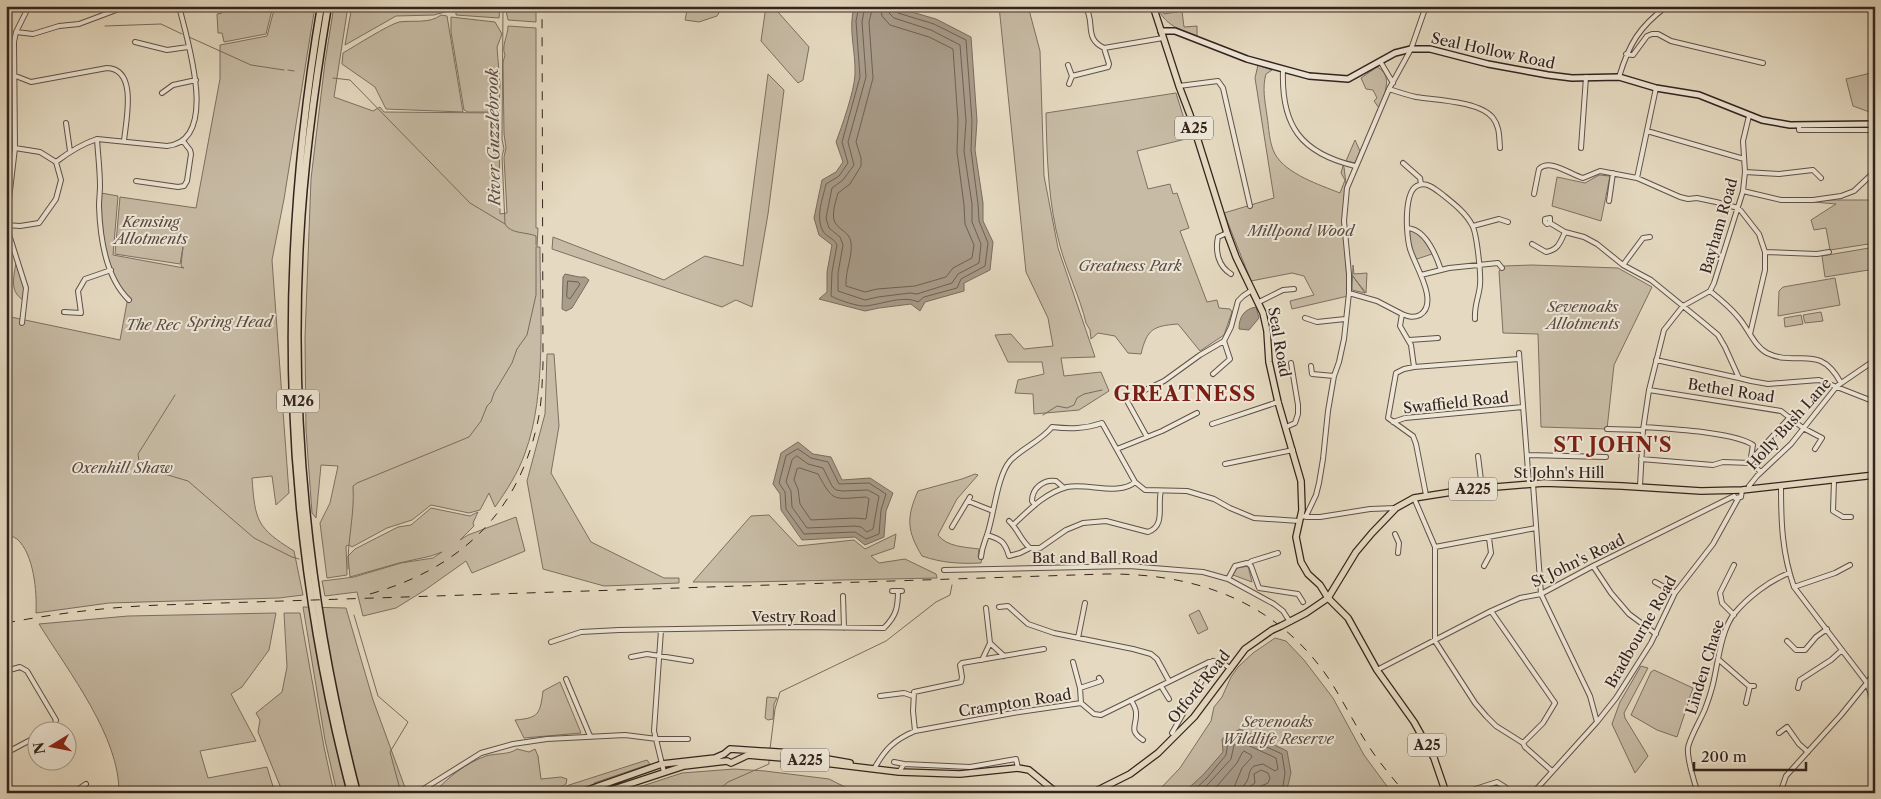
<svg xmlns="http://www.w3.org/2000/svg" width="1881" height="799" viewBox="0 0 1881 799" font-family="'Libre Caslon Text',serif">
<style>
.green{fill:#c7bba5;stroke:#7d6f62}
.water{fill:#a89c8a;stroke:#796c5f}
.lines{fill:none;stroke-linecap:round;stroke-linejoin:round}
.shore{stroke:#6e6054;stroke-width:1}
.stream{stroke:#796c5f;stroke-width:1}
.minor-casing{stroke:#605147;stroke-width:6}
.secondary-casing{stroke:#33231e;stroke-width:8}
.primary-casing{stroke:#33231e;stroke-width:8}
.trunk-casing{stroke:#33231e;stroke-width:8}
.motorway-casing{stroke:#33231e;stroke-width:9}
.minor{stroke:#eee7d7;stroke-width:4}
.secondary{stroke:#eee7d7;stroke-width:5}
.primary{stroke:#e5dac1;stroke-width:5.5}
.trunk{stroke:#e5dac1;stroke-width:5.5}
.motorway{stroke:#e5dac1;stroke-width:6}
.rail{stroke:#33231e;stroke-width:1;stroke-dasharray:9 9;stroke-linecap:butt}
.primary-bridge-casing{stroke:#33231e;stroke-width:8;stroke-linecap:butt}
.primary-bridge{stroke:#e5dac1;stroke-width:5.5}
.labels{text-anchor:middle;stroke-width:4;stroke-linejoin:round;paint-order:stroke}
.shield{fill:#eee7d7;stroke:#6b5e56;stroke-width:1}
.shield-label{font-size:14px;font-weight:bold;fill:#33231e}
.street-label{font-size:15px;fill:#33231e;stroke:#eee7d7}
.park-label{font-size:15px;font-style:italic;fill:#584940;stroke:#eee7d7}
.water-label{font-size:16px;font-style:italic;fill:#5c4d44;stroke:#eee7d7}
.district-label{font-size:20px;font-weight:bold;letter-spacing:1px;fill:#7a1f14;stroke:#eee7d7}
</style>
<rect width="100%" height="100%" fill="#e5dac1"/>
<filter id="stains"><feTurbulence type="fractalNoise" baseFrequency=".004" numOctaves="4"/><feColorMatrix values="0 0 0 0 .2 0 0 0 0 .09 0 0 0 0 .02 0 0 0 .5 -.17"/></filter>
<radialGradient id="worn" r=".72"><stop offset=".6" stop-color="#630" stop-opacity="0"/><stop offset="1" stop-color="#630" stop-opacity=".3"/></radialGradient>
<!-- green -->
<path class="green" d="M222 6H273L266 34 224 42 222 33H218L217 14 222 13Z
M275 6H315L284 199 272 260 289 493 276 505 272 476 252 478C255 521 257 528 294 551L303 595 279 598 109 603 36 613C37 592 34 554 17 539 14 537 9 535 6 534V316L120 340 128 297C106 272 98 226 101 193L118 196 113 255 184 268 181 266 183 247 180 264 115 254 120 197 196 208 220 79V45L267 36Z
M334 6H348L334 97 373 111 380 107 384 112 499 113 500 214 507 213 504 157 506 148 504 134 503 62 505 55C501 46 508 36 508 26L536 28V228H538L537 247H540C540 310 547 394 525 453 518 473 507 490 495 507L489 493 480 510 469 513 431 505 412 520 387 528 352 547 349 545 346 546 347 575 327 578 320 523 330 503 338 466 321 465 316 518 312 513 306 430 305 338 311 179 325 62Z
M352 6H454L452 10 434 15 396 16 345 45Z
M456 6H500L499 18 456 15Z
M505 6H536V22L508 20Z
M688 6H723L717 16 699 22 685 20Z
M766 6H779L778 12 809 47 803 80 798 83 761 41Z
M999 6H1028L1040 51 1044 176 1058 248 1095 357 1061 358 1064 376 1101 372 1109 391 1079 410 1034 414 1033 394 1015 393 1018 380 1044 374 1042 362H1008L995 335 1011 334 1024 349 1053 346 1048 318 1026 272Z
M1157 6H1162L1164 14 1182 11 1184 27 1197 26V36C1179 29 1165 26 1157 6Z
M441 15 447 16 463 112 386 109 375 87 342 64 343 53C355 46 388 25 399 22 412 20 430 24 441 15Z
M451 17 495 22 502 34 497 47 500 85 499 112H468L464 110 451 32Z
M1258 65 1272 70 1266 74C1262 88 1265 101 1267 116 1269 128 1269 143 1275 154 1286 174 1320 185 1340 193L1345 180 1341 173 1343 166 1344 167 1346 184 1343 220 1348 296 1292 309 1290 301 1314 295 1304 276 1292 273 1251 281 1224 213 1274 198 1255 78Z
M1377 67C1394 75 1384 96 1379 108L1374 101 1377 98 1373 90 1366 89 1361 78Z
M1875 72V114L1853 106 1846 79Z
M768 74 784 90 768 214 752 307 736 300 722 307 552 249 553 237 664 280 705 256 743 266Z
M1176 93 1190 138 1137 151 1148 189 1170 184 1173 194 1177 193 1189 228 1180 231 1207 302 1217 300 1219 308 1230 309 1232 312 1224 335 1200 351 1178 324C1153 326 1147 329 1141 354L1128 353 1115 336 1098 333 1091 339 1090 330 1086 323C1080 297 1067 272 1060 246 1048 203 1047 158 1046 113Z
M1355 140 1360 151 1355 163 1346 161Z
M1599 175 1610 176 1601 221 1552 206 1557 177 1585 183Z
M1791 200H1875V243L1830 250 1826 228 1814 230 1811 220 1836 204Z
M1407 228C1419 229 1428 244 1435 253L1414 260Z
M1875 247V269L1825 277 1822 256Z
M16 262 24 288 23 300C9 291 14 277 16 262Z
M1353 265 1354 274 1367 273 1366 293 1352 275 1365 293 1352 290Z
M1532 265 1618 268 1652 287 1614 365 1607 429 1541 427 1538 334 1503 333 1499 271 1504 266Z
M1835 278 1840 305 1778 316 1779 291 1783 287Z
M1821 312 1823 321 1805 323 1803 315Z
M1801 315 1803 324 1785 327 1784 318Z
M547 354H554L559 426 551 473 591 542 664 578H679V583L604 586 543 569 527 481 545 414Z
M975 474 978 475 957 499 938 535C947 547 965 547 979 549L978 557 982 558 981 563C960 564 942 563 922 556 907 531 906 518 918 491L962 479Z
M431 508 470 516 478 512 473 523 474 526 460 540 468 535 516 517 525 551 472 573 466 561 425 590 396 608 363 616 357 592 325 596 322 581 354 577 401 563 433 558 442 552 431 556 399 563 350 577 348 556 355 549 398 527 411 525Z
M769 515 798 546 854 540 865 549 896 534 894 548 871 556 879 563 905 559 936 574 937 578 747 582H693L751 516Z
M1248 566 1252 582 1233 575 1237 568Z
M303 607 346 608 373 700 407 793H337L325 740Z
M1199 610 1208 629 1198 634 1189 615Z
M276 613 269 650 242 687 231 694 256 741 200 751 208 778 267 767 275 793H119C120 737 68 671 39 624L128 616Z
M284 613H300L324 747 334 793H283L258 732 260 720 256 713 282 692 287 667Z
M1275 638 1286 641 1304 660 1333 698 1364 755 1392 793H1153L1160 789 1180 768 1211 721 1214 707 1222 697 1231 677 1238 667 1253 653Z
M1641 666 1648 668 1624 713 1625 718 1648 756 1635 773 1612 724 1620 702Z
M1654 670 1693 688 1677 737 1657 730 1631 715 1651 672Z
M560 682 581 733 524 738 515 720C539 718 540 714 543 691Z
M767 697 777 698 774 704 773 719 768 720 765 718Z
M517 749 529 752 535 749 538 756 541 779 561 777 567 779 566 784 557 790 548 793H434C448 777 466 763 486 756 496 753 509 755 517 749Z
M647 760 650 764 594 783 598 793H553L569 785Z
M734 769 765 771 829 779 857 793H621L682 773Z"/>
<!-- water -->
<path class="water" d="M854 6H891L936 19 971 37 977 121 975 150 983 203V221L993 242 990 270 964 283V291L925 302 920 311 911 304 879 308 865 311 819 299 827 292V272L832 245 819 235 814 218 822 180 836 172 843 162 836 142C842 126 854 92 855 75 856 51 848 31 854 6Z
M565 274 579 277H585L589 280 572 308 566 311 562 309 563 277Z
M1256 307 1259 318 1249 330 1239 329C1239 317 1244 309 1256 307Z
M798 442 813 454 831 457 842 480 870 478 893 493 886 511 884 537 865 545 855 537 802 540 781 510 780 494 773 484 781 453Z
M1240 729 1287 751 1291 773 1286 793H1259L1255 790 1249 793H1183L1203 775 1223 752 1222 739Z"/>
<g class="lines">
<!-- shore -->
<path class="shore" d="M859 6 856 21 860 77 842 142 848 163 839 176 826 184C823 198 815 217 823 231 826 237 834 238 837 245L832 272 831 296C838 300 859 307 866 306 883 304 903 295 918 302L924 297 957 288 961 279 985 266 988 243 979 221 978 204 971 150 972 121 966 40 934 24 898 13 895 10 894 6
M865 6 862 22 866 77 848 142 854 165 843 180 832 188 826 218 829 228 840 237 843 245 838 273V291L865 300 878 297 910 293 917 294 952 283 958 274 979 263 981 244 972 222V204L964 151 966 121 960 45 931 30 894 18 889 13 888 6
M873 6 869 22 873 78 856 142 861 158V166L850 184 838 193C836 201 830 217 836 224 841 231 849 232 851 242 853 256 845 271 846 286L865 292 877 289 915 286 946 277 953 268 972 258 974 245 965 224 964 205 957 152 958 121 953 49 929 37 890 25 882 16 880 6
M568 281 578 282 580 284 570 299 567 297Z
M798 449 811 458 828 462 839 484 869 483 886 494 881 510 879 534 866 539 855 532 804 534 786 509 785 492 779 483 786 456Z
M797 456 808 464 823 468 832 486 836 490 843 491 868 490 879 496 873 529 867 532 861 527 855 526 807 528 792 507 791 491 786 482 792 460Z
M800 468 818 474C834 503 833 499 866 497L869 499 866 519 854 518 811 520 800 504 798 489 794 480 797 469Z
M1191 793 1207 778 1226 755 1228 742 1240 735 1282 754 1285 773 1282 793
M1200 793 1231 759 1234 745 1241 742 1276 758 1278 769 1275 771 1263 764 1254 766C1248 771 1250 775 1247 781 1244 786 1242 786 1241 793
M1211 793 1237 763 1242 753 1244 751 1251 755 1252 757 1242 768 1235 785 1234 793
M1248 793 1249 787 1255 783 1254 774 1261 770 1268 773 1270 778 1268 783 1261 786 1262 793"/>
<!-- stream -->
<path class="stream" d="M503 6 502 139 504 149 502 156 505 224C510 234 527 232 536 236V245
M105 26 161 24 182 34
M189 37 251 65 284 70
M288 70 294 71
M333 78 350 80 470 203 505 224
M175 395 138 454 139 461 151 470 188 481 254 538 292 557 299 559
M1043 415 1057 406 1067 408 1074 405 1077 398 1084 394 1102 390
M348 569C347 541 355 514 353 486L357 483 469 437 481 421 487 406 491 402 494 393 512 363 517 349 527 335 536 295V247
M354 615 378 696 408 722 390 752 401 793
M770 749 775 709 780 692 886 641 936 602 950 595 952 585
M715 793 728 782 769 764V758"/>
<!-- minor casing -->
<g class="minor-casing">
<path id="minor" d="M1085 6C1096 22 1083 38 1104 48
M16 32 33 34 59 26 79 24 127 6
M135 42 167 50 188 47
M1626 54 1633 55 1647 36 1652 34H1658L1671 41 1763 63
M1380 61 1393 83
M1068 65 1072 76 1069 84
M1283 70C1281 126 1301 153 1355 166
M13 75 31 82 107 68C138 69 126 120 124 141
M1072 76 1108 67 1109 64 1104 48 1163 38
M1619 77C1629 44 1639 27 1667 6
M1179 86 1218 81 1223 88 1250 206
M1389 89C1398 92 1407 95 1416 97 1435 100 1480 101 1493 118 1500 127 1499 137 1500 148
M162 93 173 85 196 80
M66 123 70 151
M1799 125V130H1869
M1647 131 1744 159
M97 139C98 155 100 171 100 186 100 193 99 199 99 206 100 237 105 277 129 300
M1581 148 1586 77
M56 162C69 152 82 144 97 139L167 146C221 141 186 37 179 6
M1403 163 1420 178 1421 184
M1745 172 1779 174 1813 170 1821 178
M1637 178 1656 88
M136 181 178 187 184 186 187 181 191 154 190 150 183 141
M1743 191 1781 200H1813L1841 196 1854 191 1872 174
M1534 194 1539 169C1550 158 1571 175 1583 178L1600 171 1637 178 1680 197 1688 199 1697 198 1716 202 1738 208 1741 211 1759 234 1765 252V270L1750 334
M1609 201 1613 173
M1550 223V218L1545 219V222L1547 224 1550 223 1565 232 1584 237 1597 244 1623 265 1651 280 1705 324 1718 335 1725 347 1739 378 1751 381 1768 384 1819 380 1875 402
M6 225 20 226 39 223 56 199 61 180 56 162 40 152 15 148
M1473 226 1499 219 1508 222
M1407 228C1426 229 1436 255 1441 270
M1227 233 1218 237C1215 251 1218 266 1231 274
M1532 244 1546 252C1558 250 1560 243 1565 232
M1765 252 1817 254 1829 252
M1623 265 1643 238 1650 237
M1421 275 1449 268 1498 263 1502 268
M1710 291 1714 283 1743 191 1745 172 1743 141 1749 116
M1710 291C1720 299 1730 307 1738 317 1748 328 1754 346 1767 353 1798 368 1819 342 1841 383
M1349 293 1377 301 1402 314 1400 326 1411 345 1414 367
M1259 302 1283 290 1294 289
M64 312 81 313 78 291 85 279 111 270
M1402 314C1409 317 1413 318 1420 315 1440 303 1414 264 1410 249 1406 236 1403 189 1419 185 1428 182 1436 190 1443 195 1453 203 1466 213 1472 225 1477 233 1481 275 1480 285 1479 297 1474 305 1475 319
M1305 318 1317 322 1345 319
M22 323 26 288 6 225 15 148 14 42 16 32 29 6
M1409 340 1438 338
M1519 353 1529 484
M1656 360 1739 378
M1311 366 1312 374 1334 376
M1213 374 1230 359 1224 341
M1649 390 1781 411 1803 428 1822 438 1815 449
M1393 422 1405 418 1523 407
M1212 424 1278 402
M1286 427 1295 423 1298 414V405L1291 363
M1644 427C1669 429 1735 432 1753 445L1750 463 1761 472
M1607 429 1643 430
M1147 437 1126 399 1164 381 1200 355 1224 341 1231 327 1238 301 1243 296 1252 290
M1117 449 1162 431 1197 413
M1528 455 1606 457
M1478 456 1482 488
M1641 459 1713 465 1723 462 1750 463
M1751 460 1790 417
M1225 464 1293 450
M1834 480 1833 511 1843 517H1851
M1533 484 1541 594 1590 696 1597 722
M1640 486 1643 430 1649 390 1664 330 1683 306 1710 291
M1781 487C1781 522 1782 553 1794 587L1867 683 1874 704 1875 713
M1749 490V486L1757 476 1791 444 1837 386 1875 360
M1426 495 1416 444 1413 436 1388 418 1396 373 1404 369 1414 367 1519 359
M1414 498 1435 547V641L1475 703 1486 716 1496 726 1523 743
M1735 498 1741 497 1742 490
M968 501 993 511
M1035 505 1032 501C1032 488 1044 479 1056 481L1064 488
M1300 517 1306 516 1316 495 1319 483 1323 459 1328 411 1334 376 1339 362 1344 339 1349 293V274L1344 221 1347 188 1389 89 1411 49 1426 6
M1306 517H1320L1370 509 1396 508
M1009 521C1018 529 1021 541 1030 548
M1013 525C1029 510 1045 493 1067 487 1088 483 1120 496 1135 482
M952 527 970 497
M1395 534 1399 543 1398 553
M987 535C1001 539 1005 542 1009 556L1020 553 1030 548H1040L1066 530 1083 523 1106 521 1148 532C1166 526 1157 505 1161 491
M1435 547 1536 528
M981 557C982 547 984 544 987 535 994 515 997 476 1010 461 1022 448 1041 441 1052 427 1070 429 1085 429 1102 423L1135 482 1145 490 1187 491 1214 499 1230 508 1254 518 1299 521
M1249 563 1252 561 1278 553
M1484 566 1491 553 1489 538
M1593 566 1611 593 1629 614 1656 634
M944 570 1129 566 1203 572 1228 579 1274 604 1283 611 1290 622
M1228 579 1235 566 1247 563 1251 566 1259 588 1298 594 1303 602
M1655 582 1675 593
M1794 587 1835 573 1850 565
M892 591H902
M843 596 844 628
M999 607 1008 606 1028 624 1054 633 1133 649 1151 654 1157 659 1169 681
M1491 611 1555 703 1543 723 1523 743 1525 747 1552 771
M1734 615 1722 603 1720 593 1734 565
M661 630 654 731 664 772
M1078 638 1085 603
M1787 641 1796 650H1805L1816 637 1827 629
M551 642 581 632 619 630 799 627 884 628C896 616 898 608 898 591
M990 643 1004 656
M631 657 647 654 691 661
M1718 659 1749 686H1754
M982 660 990 643 986 608
M1073 662 1080 688 1081 703
M1377 670 1491 611 1520 598 1541 594 1593 566 1734 496
M6 671 20 667 27 671 56 720 54 726 45 732
M566 679 590 736
M1161 686 1169 699
M1080 688 1101 681 1099 678
M1798 688 1800 680 1831 660 1842 650
M880 696 904 693 913 696
M1131 700C1133 704 1136 708 1136 713 1137 726 1128 730 1143 740
M1746 703 1750 686
M915 731 913 711 914 692 961 682 962 677 960 665 962 663 1044 649
M1172 733 1213 661
M1779 733 1787 727 1799 744 1808 752
M6 753 38 736
M894 762 904 764
M874 769C885 749 894 740 915 731L1013 713 1081 703 1094 714 1101 715 1209 662 1220 661 1231 669
M899 772 904 764 970 767 1016 759 1018 768
M73 793 86 784
M417 793 481 753 513 744 547 739 625 735 657 739H688
M1470 793 1469 791 1497 782 1505 787 1510 793
M1533 793 1597 722 1616 698 1651 643 1675 593 1713 544 1738 499
M1698 793C1694 782 1687 758 1688 748 1689 739 1701 719 1705 709 1708 701 1711 692 1713 684 1718 663 1721 630 1734 614 1748 597 1769 581 1789 573
M1780 793 1786 776 1841 715 1875 673"/>
</g>
<!-- secondary casing -->
<g class="secondary-casing">
<path id="secondary" d="M1161 31H1175L1247 59 1309 76 1348 79 1395 53 1411 49H1430L1488 64 1548 75 1572 78 1619 77 1656 88 1699 95 1762 120 1790 125 1875 124"/>
</g>
<!-- primary casing -->
<g class="primary-casing">
<path id="primary" d="M1281 626 1306 613 1328 598 1356 552 1372 533 1396 508 1414 498 1471 489 1544 483 1622 486 1701 491 1742 490 1875 475
M579 793 662 764 715 758 724 754 730 749 793 753 850 763
M602 793 684 766 727 761 731 763 748 755 783 758 899 772 960 774 1018 768 1029 770 1057 793
M1092 793 1130 774 1158 753 1194 717 1245 649 1272 630"/>
</g>
<!-- trunk casing -->
<g class="trunk-casing">
<path id="trunk" d="M1153 6 1179 86 1190 115 1227 233 1236 257 1263 313 1267 331 1269 362 1278 402 1301 481 1302 510 1296 537 1301 562 1308 574 1320 585 1328 598 1348 618 1377 670 1414 722 1434 758 1446 793"/>
</g>
<!-- motorway casing -->
<g class="motorway-casing">
<path id="motorway" d="M321 6C275 274 282 529 351 793
M328 6C315 84 304 161 300 240 290 426 310 612 357 793"/>
</g>
<!-- minor -->
<use href="#minor" class="minor"/>
<!-- secondary -->
<use href="#secondary" class="secondary"/>
<!-- primary -->
<use href="#primary" class="primary"/>
<!-- trunk -->
<use href="#trunk" class="trunk"/>
<!-- motorway -->
<use href="#motorway" class="motorway"/>
<!-- rail -->
<path class="rail" d="M370 594C458 569 517 515 537 425 542 405 542 384 543 364L542 6
M6 623C58 613 109 607 161 605L1105 574C1196 573 1276 601 1329 679 1342 699 1353 721 1366 742 1377 760 1391 776 1405 793"/>
<!-- primary-bridge casing -->
<g class="primary-bridge-casing">
<path id="primary-bridge" d="M1272 630 1281 626"/>
</g>
<!-- primary-bridge -->
<use href="#primary-bridge" class="primary-bridge"/>
</g>
<g class="labels">
<!-- shield labels -->
<g class="shield">
<rect x="1175" y="116.5" width="38" height="23" rx="4"/>
<rect x="277" y="389.5" width="42" height="23" rx="4"/>
<rect x="1449" y="477.5" width="48" height="23" rx="4"/>
<rect x="1408" y="733.5" width="38" height="23" rx="4"/>
<rect x="781" y="748.5" width="48" height="23" rx="4"/>
</g>
<g class="shield-label">
<text x="1194" y="133">A25</text>
<text x="298" y="406">M26</text>
<text x="1473" y="494">A225</text>
<text x="1427" y="750">A25</text>
<text x="805" y="765">A225</text>
</g>
<!-- street labels -->
<g class="street-label">
<text transform="translate(1493 51) rotate(12)" y="5">Seal Hollow Road</text>
<text transform="translate(1719 226) rotate(-74)" y="5">Bayham Road</text>
<text transform="translate(1279 342) rotate(80)" y="5">Seal Road</text>
<text transform="translate(1731 391) rotate(9)" y="5">Bethel Road</text>
<text transform="translate(1456 403) rotate(-6)" y="5">Swaffield Road</text>
<text transform="translate(1789 424) rotate(-48)" y="5">Holly Bush Lane</text>
<text x="1559" y="478">St John's Hill</text>
<text x="1095" y="563">Bat and Ball Road</text>
<text transform="translate(1578 561) rotate(-26)" y="5">St John's Road</text>
<text x="794" y="622">Vestry Road</text>
<text transform="translate(1641 632) rotate(-60)" y="5">Bradbourne Road</text>
<text transform="translate(1705 667) rotate(-73)" y="5">Linden Chase</text>
<text transform="translate(1199 687) rotate(-51)" y="5">Otford Road</text>
<text transform="translate(1015 703) rotate(-9)" y="5">Crampton Road</text>
</g>
<!-- park labels -->
<g class="park-label">
<text x="151" y="227">Kemsing<tspan x="151" dy="17">Allotments</tspan></text>
<text x="1301" y="236">Millpond Wood</text>
<text x="1130" y="271">Greatness Park</text>
<text x="1583" y="312">Sevenoaks<tspan x="1583" dy="17">Allotments</tspan></text>
<text x="230" y="327">Spring Head</text>
<text x="153" y="330">The Rec</text>
<text x="122" y="473">Oxenhill Shaw</text>
<text x="1278" y="727">Sevenoaks<tspan x="1278" dy="17">Wildlife Reserve</tspan></text>
</g>
<!-- water labels -->
<g class="water-label">
<text transform="translate(493 137) rotate(-91)" y="6">River Guzzlebrook</text>
</g>
<!-- district labels -->
<g class="district-label">
<text x="1185" y="401">GREATNESS</text>
<text x="1613" y="452">ST JOHN'S</text>
</g>
</g>
<!-- margin -->
<rect width="1881" height="799" fill="none" stroke="#e5dac1" stroke-width="25"/>
<rect x="8" y="8" width="1866" height="784" fill="none" stroke="#33231e" stroke-width="2.5"/>
<rect x="12" y="12" width="1856" height="774" fill="none" stroke="#33231e"/>
<!-- north arrow -->
<g transform="translate(52 746) rotate(260)"><circle r="24" fill="#eee7d7" stroke="#a3998d"/>
<path d="M0-4L9 19L0 12L-9 19Z" fill="#8f2418"/>
<text y="-8" font-size="14" font-weight="bold" text-anchor="middle" fill="#33231e">N</text>
</g>
<!-- scale -->
<path d="M1694 762v8h112v-8" fill="none" stroke="#33231e" stroke-width="2.5"/>
<text x="1701" y="762" font-size="15" fill="#33231e" stroke="#eee7d7" stroke-width="4" paint-order="stroke">200 m</text>
<rect width="100%" height="100%" filter="url(#stains)"/>
<rect width="100%" height="100%" fill="url(#worn)"/>
</svg>
